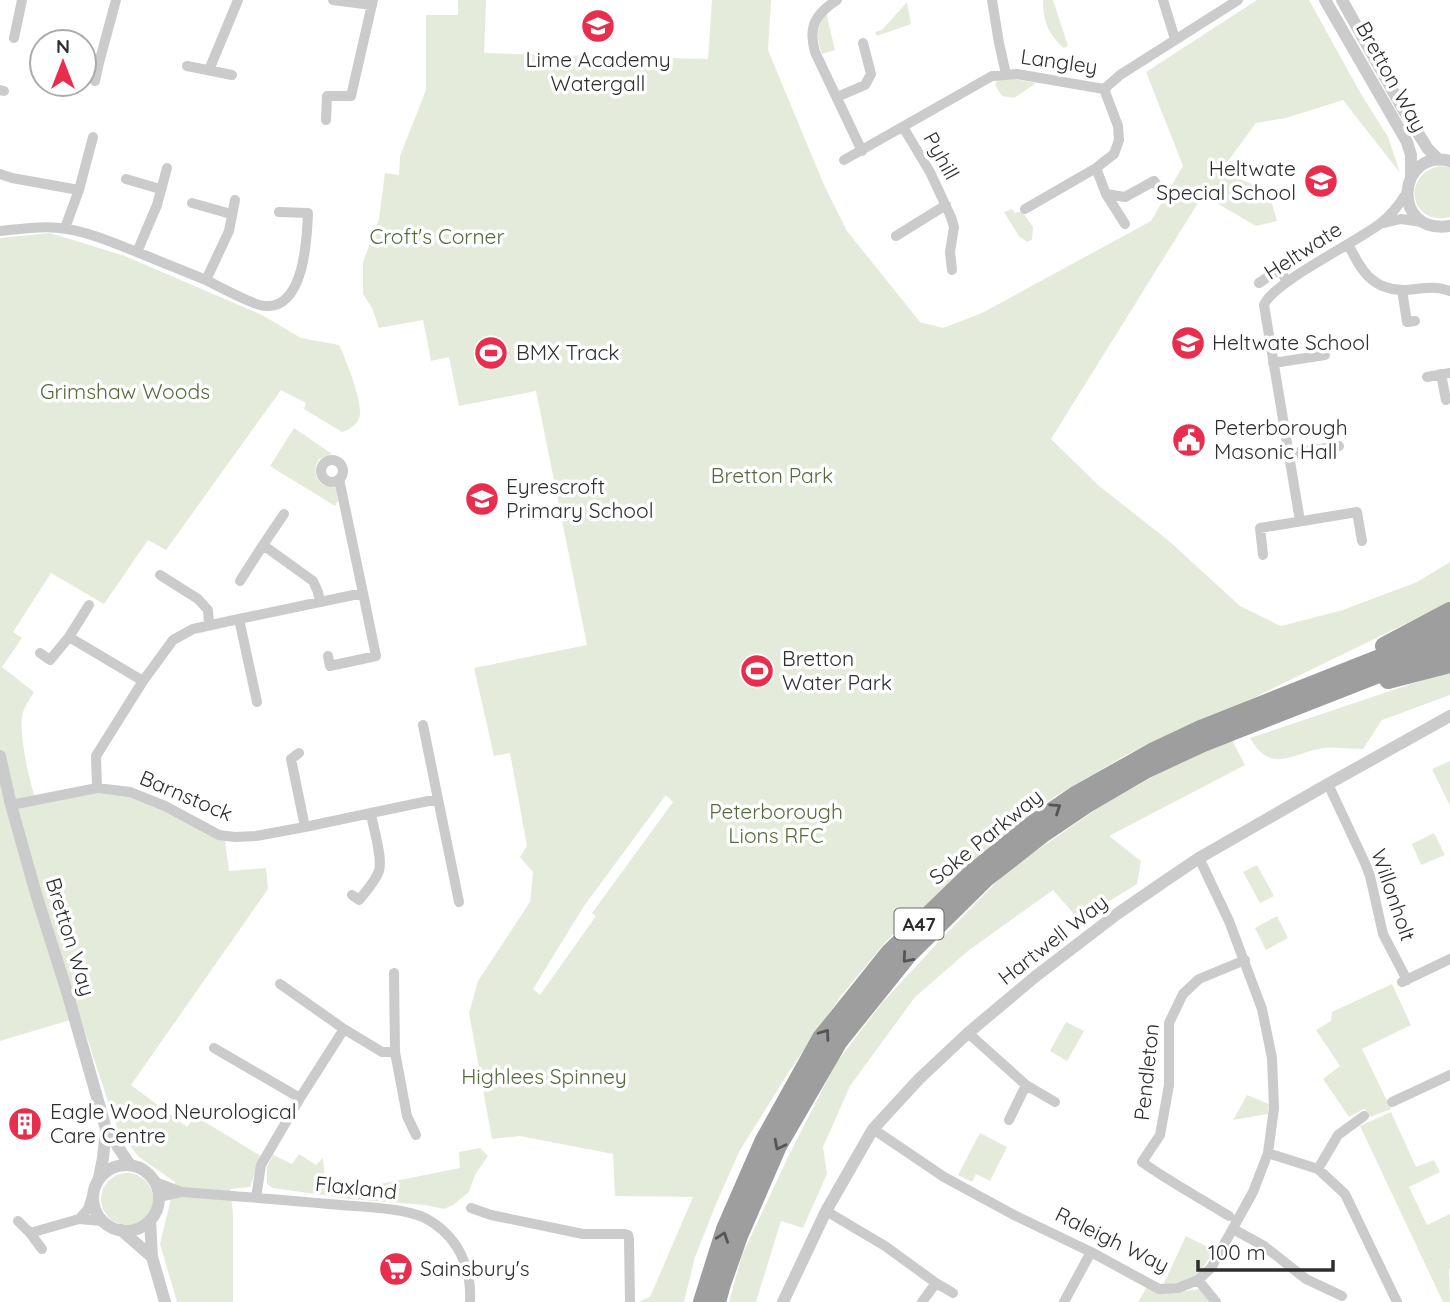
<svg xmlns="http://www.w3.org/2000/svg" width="1450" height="1302" viewBox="0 0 1450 1302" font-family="Quicksand,sans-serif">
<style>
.green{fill:#e5ebdb;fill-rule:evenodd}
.water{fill:#c7e1ec}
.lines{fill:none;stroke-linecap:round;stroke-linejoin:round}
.minor{stroke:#cbcbcb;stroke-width:10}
.tertiary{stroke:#cbcbcb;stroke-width:12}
.trunk{stroke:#9e9e9e;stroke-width:18}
.oneway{stroke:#555}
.labels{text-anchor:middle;stroke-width:7;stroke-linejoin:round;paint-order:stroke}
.shield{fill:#fff;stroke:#6d6d6d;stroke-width:2}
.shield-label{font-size:19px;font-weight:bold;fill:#2e2e2e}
.poi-label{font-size:21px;fill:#2e2e2e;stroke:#fff;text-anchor:start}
.street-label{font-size:21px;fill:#2e2e2e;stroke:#fff}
.park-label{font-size:21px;fill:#556a3a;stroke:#fff}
</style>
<rect width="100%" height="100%" fill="#fff"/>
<!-- green -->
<path class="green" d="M458 0H486L484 53 708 59 712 0H771L768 50 824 185 847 231 920 322 943 328 982 313 1151 221 1183 166 1146 72 1257 0H1309L1361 94 1388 137 1400 173 1343 100 1286 118 1256 123 1220 172 1268 190 1277 221 1256 226 1203 195 1051 439 1098 485 1169 541 1240 606 1281 626 1343 610 1417 582 1450 562V602L1239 705 1126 755 1054 797 980 856 889 938 841 996 790 1070 739 1152 716 1204 695 1257 684 1302H638L650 1297 693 1197 615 1196 613 1154 520 1136 492 1139 469 1013 478 981 530 902 533 872 520 857 527 846 510 753 494 756 474 668 587 645 536 391 459 406 449 357 431 361 423 320 379 328 372 308 363 294V262L379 219 385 173 399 175 400 156 426 90V15H458ZM666 795 673 802 592 913 596 916 540 995 533 989 584 906Z
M1043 0H1053L1068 46 1064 48C1048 34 1043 21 1043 0Z
M907 2 911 24 877 36 875 32 882 30Z
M826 12 835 50 822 54C816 36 816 29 826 12Z
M1015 79 1036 83 1014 98 1002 96 995 85 997 80Z
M1439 166 1450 167V217C1412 227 1399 177 1439 166Z
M1012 209 1015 213 1022 211 1033 227 1032 240 1027 242 1019 236 1004 212Z
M50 233 125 256 262 315 301 338 339 345C346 360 361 397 360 414 359 424 350 430 342 432L304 409 306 403 281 390 166 550 148 540 104 604 51 573 13 632 22 638 2 667 34 692C30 699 23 708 22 717 19 734 30 786 37 803L94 793 129 796 163 809 225 840 229 871 266 868 268 889 131 1085 187 1127 195 1116 261 1156 250 1187 230 1189 233 1213V1302H177L160 1244 175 1182 139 1157 118 1131 80 1017 0 1041V238Z
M294 428 332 454 319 459C310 475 319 489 337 487L338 501 335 506 270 466Z
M1450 671V695L1382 720 1363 749C1351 749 1337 747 1324 748 1293 752 1272 776 1250 738Z
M1232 740 1245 765 1109 836 1141 861 1137 884 1079 920 1053 890 968 951 915 997 850 1086 823 1147 827 1174 803 1228 781 1221 756 1302H729L742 1255 790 1153 836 1063 882 1003 941 939 1007 871 1101 806 1161 772Z
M1450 761V806L1432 769Z
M1434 833 1445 855 1421 865 1412 844Z
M1257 865 1274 896 1260 903 1243 872Z
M1277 916 1288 938 1266 950 1255 928Z
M1392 984 1411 1025 1362 1049 1391 1109 1370 1117 1364 1109 1349 1117 1323 1079 1340 1066 1316 1030 1331 1021 1332 1012Z
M1066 1022 1084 1031 1067 1061 1050 1051Z
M1247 1095 1269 1104 1268 1114 1233 1120Z
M1391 1112 1416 1167 1434 1160 1440 1172 1409 1187 1427 1225 1450 1214V1268L1449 1269 1450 1302H1443L1360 1126Z
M980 1133 1007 1147 990 1181 976 1174 972 1182 958 1175Z
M480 1148 488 1156 475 1175 469 1192 453 1205 444 1209 425 1205 350 1199 273 1188 267 1184V1167L273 1155 292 1164 299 1154 316 1165 323 1158 325 1182 365 1187 460 1168 459 1152Z
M101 1199a26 26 0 1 1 52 0a26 26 0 1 1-52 0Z
M1186 1236 1214 1250C1199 1275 1195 1282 1165 1284L1164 1283Z
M1147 1287 1180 1292 1199 1289 1210 1302H1138Z"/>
<!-- water -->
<path class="water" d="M768 657 775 675 746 684 740 666Z"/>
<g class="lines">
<!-- minor -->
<path class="minor" d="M333 0 372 5
M837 0C815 14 808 27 815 52L862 151
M992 0 999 43 1006 74
M1163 0 1175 39
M14 38 22 0
M187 66 232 75
M209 70 238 0
M95 81 99 63 116 0
M0 90 4 91
M837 97 865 85 871 74 863 43
M326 120 327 96H351L373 0
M903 127 930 172 951 217 954 227 950 252 952 270
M844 160 992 76 1017 74 1104 89 1120 75 1238 0
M1096 168 1106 194 1125 224
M0 174 12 178 79 190 65 228
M126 179 160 189
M79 190 93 137
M1106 194 1125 197 1154 181 1159 188
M192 203 231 214
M1025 209 1096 168 1114 154 1119 140 1118 126 1104 89
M1384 223 1401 219 1422 222
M0 231C21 229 46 225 67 229 91 233 114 243 137 252L157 205 167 168
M896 236 946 205
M1348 244C1361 270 1372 291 1406 290 1423 289 1433 285 1450 291
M137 252 206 280 229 231 235 200
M206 280C218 286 255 306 265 306 304 309 307 240 308 213L279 212
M1259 283 1280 269 1287 282
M1402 290 1407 322 1415 321
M1273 363 1325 355
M1441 374 1446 400
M1427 377 1450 373
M1289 454 1339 446
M321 471a11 11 0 1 1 22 0a11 11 0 1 1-22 0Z
M1300 521 1264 305C1273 282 1357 242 1381 223 1391 215 1399 205 1406 194
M263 545 284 514
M1263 555 1260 528 1357 512 1362 541
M160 575 198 599 208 610 209 624
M240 581 263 545 313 581 318 592 320 602
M239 619 363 593 339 479
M69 637 89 605
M40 653 50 660 69 637 143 681
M328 656 330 666 376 656 363 593
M423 725 438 799
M1328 784 1365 863 1370 876 1383 934 1407 980
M97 788 96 756 143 681 173 640 193 629 239 619 257 702
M11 805 97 788 130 792 165 806 219 835 235 837 256 836 305 827 291 759 299 753
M371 813 438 799 459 902
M305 827 371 813C373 828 383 857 379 871 375 882 366 891 359 900L352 895
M394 973 395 1052
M1402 982 1450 959
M280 984 344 1029
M968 1033 1026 1085 1055 1102
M214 1048 300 1098
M1392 1102 1450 1075
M1009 1120 1026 1085
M873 1129 944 1177 1016 1216 1091 1252 1159 1289 1178 1288 1198 1280 1211 1268 1253 1192 1268 1153 1274 1108 1272 1058 1262 1009 1229 921 1199 858
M1268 1153 1318 1169 1345 1194 1397 1302
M1318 1169 1338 1135 1364 1116
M155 1182 181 1192C234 1196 287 1200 341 1205 364 1207 404 1208 425 1218 457 1235 472 1266 470 1302
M159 1197 181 1192
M256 1198 261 1165 300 1098 344 1029 382 1052H395L407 1116 416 1135
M471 1208 491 1215 583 1234H625L628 1235 629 1239 630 1302
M826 1211 885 1246 936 1283 953 1293
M1229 1216C1200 1198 1170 1182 1142 1162L1160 1135 1169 1085V1023L1183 994 1199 979 1245 960
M79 1219 88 1209 93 1193
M18 1221 30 1233 42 1249
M1233 1229 1264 1246 1306 1279 1342 1296
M30 1233 79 1219 102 1221
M1198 1280 1216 1302
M922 1302 936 1283
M1064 1302 1091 1252"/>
<!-- tertiary -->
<path class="tertiary" d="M1325 0 1407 142 1411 155V176
M1342 0 1404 111 1428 149 1438 159
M1450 161C1398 147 1389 235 1450 226
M0 756 11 805 36 894 68 995 106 1129 130 1165
M93 1198a33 33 0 1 1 66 0a33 33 0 1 1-66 0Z
M99 1178 103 1158 106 1129
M150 1220 152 1257 165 1302
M121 1230 152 1257
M783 1302 826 1211 873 1129 919 1079 968 1033 1036 976 1117 914 1165 881 1199 858 1328 784 1450 716"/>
<!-- trunk -->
<path class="trunk" d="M1384 646 1450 611
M1388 680 1450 664
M702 1302 725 1229 763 1142 821 1038 890 952 973 872 1033 824 1077 794 1152 752 1203 728 1450 630
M717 1302 722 1284 739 1236 778 1146 839 1041 908 955 985 879 1044 833 1087 804 1147 769 1203 743 1450 646"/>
</g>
<!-- one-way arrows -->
<defs><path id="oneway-chevron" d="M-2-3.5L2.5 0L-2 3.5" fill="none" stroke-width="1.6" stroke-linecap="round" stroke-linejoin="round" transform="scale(1.75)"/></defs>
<g class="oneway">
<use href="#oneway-chevron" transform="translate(1056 808) rotate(-34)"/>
<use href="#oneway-chevron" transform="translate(907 958) rotate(131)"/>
<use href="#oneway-chevron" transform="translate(825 1034) rotate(-54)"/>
<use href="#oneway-chevron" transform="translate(779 1145) rotate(117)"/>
<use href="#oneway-chevron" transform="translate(723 1237) rotate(-71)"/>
</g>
<!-- icons -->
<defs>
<g id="school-disc" transform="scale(1.75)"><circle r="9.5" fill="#e82d4d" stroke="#fff"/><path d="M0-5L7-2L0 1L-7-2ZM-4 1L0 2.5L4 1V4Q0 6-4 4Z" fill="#fff"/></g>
<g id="stadium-disc" transform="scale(1.75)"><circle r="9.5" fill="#e82d4d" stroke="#fff"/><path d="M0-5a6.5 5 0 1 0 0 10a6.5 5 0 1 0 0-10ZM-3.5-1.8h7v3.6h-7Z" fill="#fff"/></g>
<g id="civic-disc" transform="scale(1.75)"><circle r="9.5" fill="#e82d4d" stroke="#fff"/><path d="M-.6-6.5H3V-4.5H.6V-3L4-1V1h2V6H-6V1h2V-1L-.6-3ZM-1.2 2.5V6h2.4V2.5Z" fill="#fff"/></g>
<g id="building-disc" transform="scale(1.75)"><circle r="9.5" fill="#e82d4d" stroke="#fff"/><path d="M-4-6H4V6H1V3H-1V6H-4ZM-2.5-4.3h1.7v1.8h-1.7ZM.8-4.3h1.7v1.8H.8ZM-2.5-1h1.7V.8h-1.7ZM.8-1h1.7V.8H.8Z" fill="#fff"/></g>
<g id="supermarket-disc" transform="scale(1.75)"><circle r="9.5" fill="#e82d4d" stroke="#fff"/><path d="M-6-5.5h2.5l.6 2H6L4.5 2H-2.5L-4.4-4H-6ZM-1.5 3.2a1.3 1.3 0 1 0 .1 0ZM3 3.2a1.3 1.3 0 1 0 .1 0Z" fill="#fff"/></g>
</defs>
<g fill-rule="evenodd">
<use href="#school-disc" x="598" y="26"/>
<use href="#school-disc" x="1321" y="181"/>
<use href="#school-disc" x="1188" y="343"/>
<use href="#stadium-disc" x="491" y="353"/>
<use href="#civic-disc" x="1189" y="440"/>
<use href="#school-disc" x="482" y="499"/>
<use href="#stadium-disc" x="757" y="671"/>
<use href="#building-disc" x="25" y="1124"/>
<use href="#supermarket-disc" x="396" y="1269"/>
</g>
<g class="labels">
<!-- shield labels -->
<rect class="shield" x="894.5" y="908.5" width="49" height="31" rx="5"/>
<g class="shield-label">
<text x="919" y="931">A47</text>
</g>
<!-- poi labels -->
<g class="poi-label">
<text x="598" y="67" text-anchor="middle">Lime Academy<tspan x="598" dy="24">Watergall</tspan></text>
<text x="1296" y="176" text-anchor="end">Heltwate<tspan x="1296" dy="24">Special School</tspan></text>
<text x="1212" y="350">Heltwate School</text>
<text x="516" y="360">BMX Track</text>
<text x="1214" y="435">Peterborough<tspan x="1214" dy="24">Masonic Hall</tspan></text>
<text x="506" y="494">Eyrescroft<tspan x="506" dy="24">Primary School</tspan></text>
<text x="782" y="666">Bretton<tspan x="782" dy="24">Water Park</tspan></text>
<text x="50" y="1119">Eagle Wood Neurological<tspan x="50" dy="24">Care Centre</tspan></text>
<text x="420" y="1276">Sainsbury's</text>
</g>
<!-- street labels -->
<g class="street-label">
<text transform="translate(1059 62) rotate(8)" y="7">Langley</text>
<text transform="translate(1391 77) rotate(61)" y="7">Bretton Way</text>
<text transform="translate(941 156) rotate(61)" y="7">Pyhill</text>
<text transform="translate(1303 251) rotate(-33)" y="7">Heltwate</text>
<text transform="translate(186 796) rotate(23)" y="7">Barnstock</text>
<text transform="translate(986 837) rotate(-39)" y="7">Soke Parkway</text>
<text transform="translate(1393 895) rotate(71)" y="7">Willonholt</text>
<text transform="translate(70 937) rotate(73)" y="7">Bretton Way</text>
<text transform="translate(1053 940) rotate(-38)" y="7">Hartwell Way</text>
<text transform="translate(1147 1072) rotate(-84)" y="7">Pendleton</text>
<text transform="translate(356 1188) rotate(6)" y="7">Flaxland</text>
<text transform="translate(1112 1240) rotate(26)" y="7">Raleigh Way</text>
</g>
<!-- park labels -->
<g class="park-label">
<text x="437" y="244">Croft's Corner</text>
<text x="125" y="399">Grimshaw Woods</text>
<text x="772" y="483">Bretton Park</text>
<text x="776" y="819">Peterborough<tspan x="776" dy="24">Lions RFC</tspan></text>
<text x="544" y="1084">Highlees Spinney</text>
</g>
</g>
<!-- north arrow -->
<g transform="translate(63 63)"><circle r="33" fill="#ffffff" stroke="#ababab" stroke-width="2"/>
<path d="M0-5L12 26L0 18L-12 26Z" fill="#e82d4d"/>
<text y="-10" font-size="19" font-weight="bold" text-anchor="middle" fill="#2e2e2e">N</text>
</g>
<!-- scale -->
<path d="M1198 1260v10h135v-10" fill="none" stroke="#2e2e2e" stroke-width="3.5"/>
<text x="1208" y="1260" font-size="21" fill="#2e2e2e" stroke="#ffffff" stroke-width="5" paint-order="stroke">100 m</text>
</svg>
